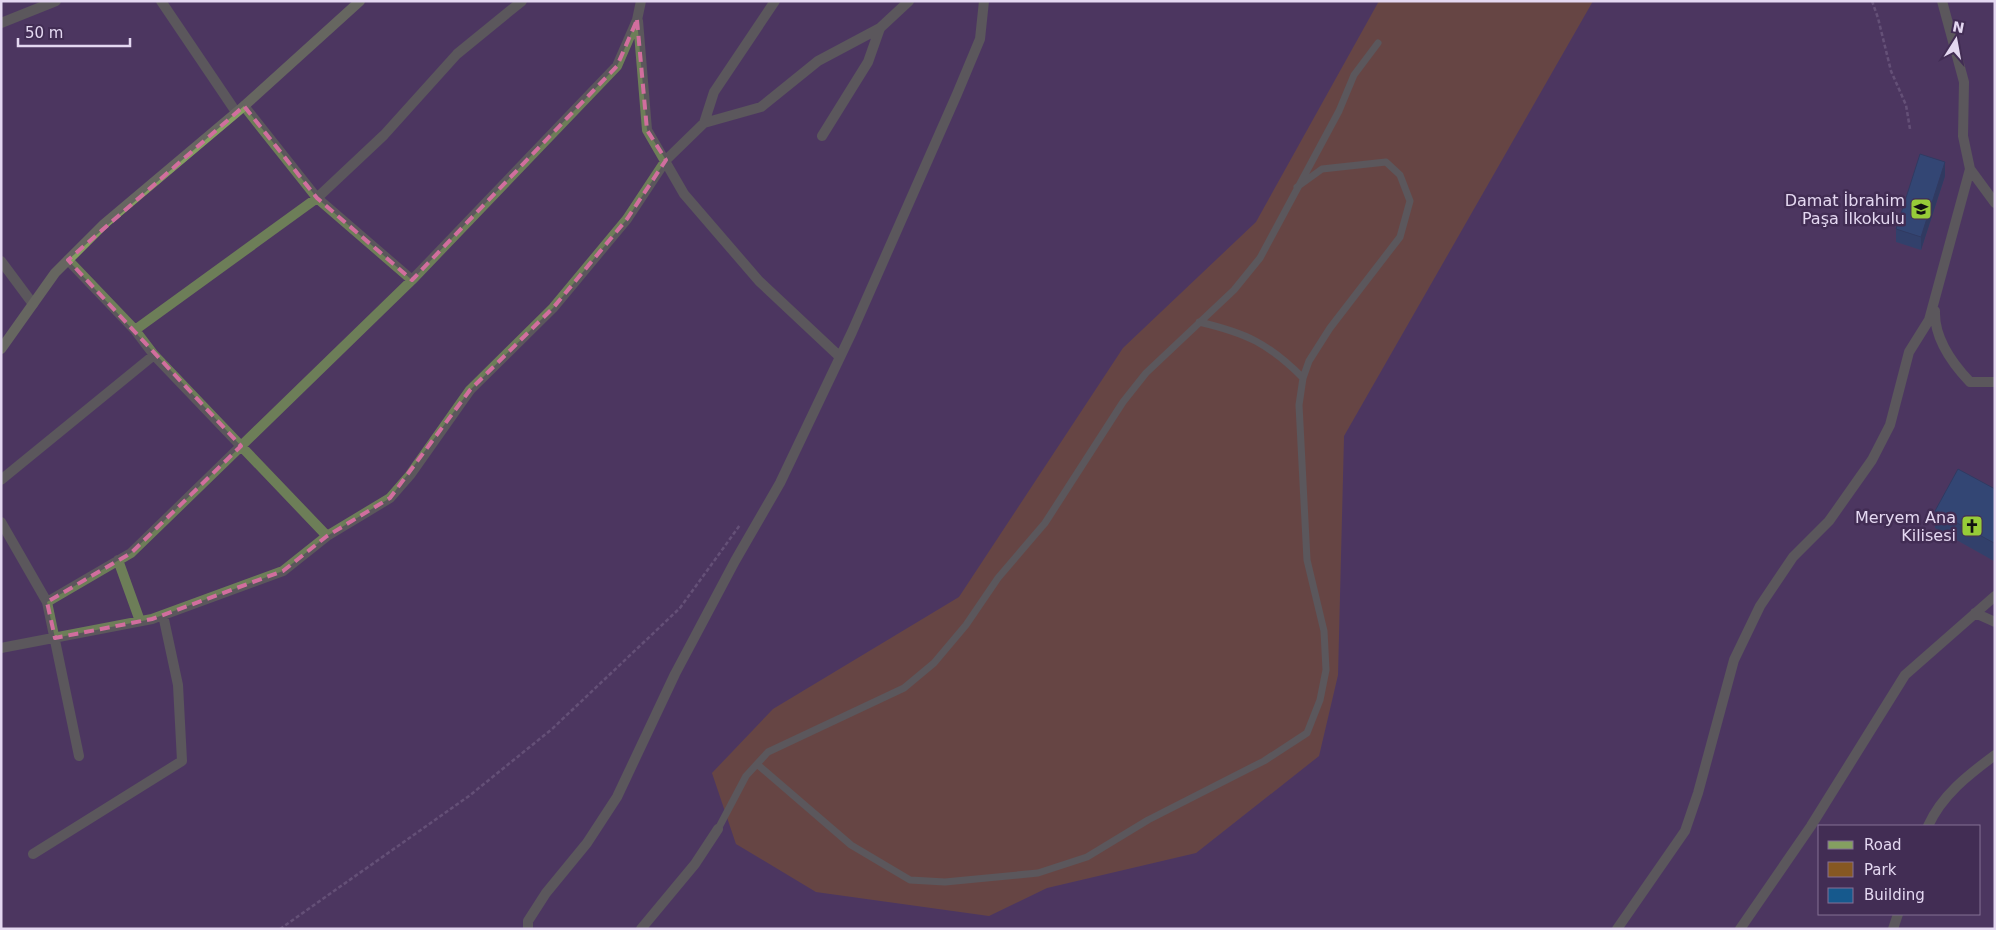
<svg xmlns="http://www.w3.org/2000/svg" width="1996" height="930" viewBox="0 0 1996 930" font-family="'DejaVu Sans',sans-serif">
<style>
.green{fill:#865822}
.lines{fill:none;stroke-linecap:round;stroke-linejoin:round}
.path{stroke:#826f93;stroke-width:2.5;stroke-dasharray:4 2.5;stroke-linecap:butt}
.lane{stroke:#6d7e58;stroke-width:7}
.street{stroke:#6d7e58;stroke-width:10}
.secondary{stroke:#859f61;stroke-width:10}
.wall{fill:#134d79}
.shaded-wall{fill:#0f3e63}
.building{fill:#16598d;stroke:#0f3e63}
.marked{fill:none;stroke:#d16e9e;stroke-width:4;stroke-dasharray:10 6;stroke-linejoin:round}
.labels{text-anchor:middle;stroke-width:5;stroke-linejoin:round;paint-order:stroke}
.poi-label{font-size:16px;fill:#e4d8f1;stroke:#422d54;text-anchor:end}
</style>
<rect width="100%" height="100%" fill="#4d3760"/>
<!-- green -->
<path class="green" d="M1379 1H1593L1344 436 1338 675 1319 756 1196 853 1047 888 989 916 816 892 736 844 712 773 773 709 959 597 1123 348 1256 222Z"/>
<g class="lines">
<!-- path -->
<path class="path" d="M1872 1 1878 18 1891 71 1906 105 1910 129
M280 929 469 796 552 729 680 608 740 525"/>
<!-- lane -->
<path class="lane" d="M1199 322C1246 333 1268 343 1303 378
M757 764 851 845 910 880 945 882 1038 873 1087 857 1148 820 1264 761 1307 733 1320 700 1326 670 1324 631 1307 560 1299 405 1303 378 1309 361 1330 328 1400 237 1410 201 1400 175 1386 162 1322 169 1297 187
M718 829 746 776 768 752 904 688 934 663 966 625 998 578 1045 523 1123 402 1146 373 1234 290 1260 258 1339 111 1354 75 1378 43"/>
<!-- street -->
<path class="street" d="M161 1 236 112
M638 21 647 130 684 194 759 281 840 357
M1 23 56 1
M244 106 317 198 412 280 617 66 637 20 641 1
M704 123 714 92 775 1
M822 136 868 62 880 28
M1970 169 1995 203
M1 261 33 304
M1935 311C1934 338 1952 363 1970 382H1995
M135 330 317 198 384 135 457 54 522 1
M1 480 154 355
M1 522 47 602 79 756
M327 536 390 498 410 475 470 390 553 308 627 219 666 160 704 123 761 107 818 61 880 28 909 1
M118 560 140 621
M47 602 131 553 412 280
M1975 613 1995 622
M1 648 152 619 283 571 327 536 154 355 135 330 68 260
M1928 826C1942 795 1968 775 1995 755
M33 854 182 761 178 685 163 615
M528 929V921L546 893 587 843 617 797 675 674 735 561 780 483 852 332 957 94 980 39 984 1
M641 929 695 864 718 829
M1617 929 1685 831 1698 793 1734 660 1760 606 1793 557 1829 521 1872 460 1890 425 1909 352 1929 320 1970 169 1963 136 1964 82 1942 1
M1740 929 1811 826 1905 675 1995 596
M1893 929 1898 914"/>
<!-- secondary -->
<path class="secondary" d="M1 349 55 273 104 224 244 106 360 1"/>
</g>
<!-- wall -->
<path class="wall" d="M1945 176 1921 250 1896 242V229Z
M1995 489V559L1994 561 1935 528V511Z"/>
<!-- shaded-wall -->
<path class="shaded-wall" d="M1945 162V176L1921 250V237Z
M1995 541V559L1994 561V543Z"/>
<!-- building -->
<path class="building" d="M1920 154 1945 162 1921 237 1896 229Z
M1958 469 1995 489V541L1994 543 1935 511Z"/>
<!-- marked area -->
<path d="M0 0H1996V930H0ZM637 20 647 130 666 160 627 219 553 308 470 390 390 498 327 536 283 571 152 619 55 638 47 602 131 553 241 446 68 260 244 106 317 198 412 280 617 66Z" fill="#4d3760" fill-opacity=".55" fill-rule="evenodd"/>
<path class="marked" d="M637 20 647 130 666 160 627 219 553 308 470 390 390 498 327 536 283 571 152 619 55 638 47 602 131 553 241 446 68 260 244 106 317 198 412 280 617 66Z"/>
<!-- icons -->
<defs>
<g id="school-square" transform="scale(1.125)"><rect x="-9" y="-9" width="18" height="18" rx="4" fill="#97cc38" stroke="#422d54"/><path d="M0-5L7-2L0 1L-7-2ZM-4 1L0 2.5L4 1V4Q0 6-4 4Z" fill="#111"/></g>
<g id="church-square" transform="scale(1.125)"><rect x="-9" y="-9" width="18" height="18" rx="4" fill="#97cc38" stroke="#422d54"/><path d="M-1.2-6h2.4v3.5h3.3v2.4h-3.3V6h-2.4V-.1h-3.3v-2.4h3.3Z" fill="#111"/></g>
</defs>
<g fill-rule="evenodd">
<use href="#school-square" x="1921" y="209"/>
<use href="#church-square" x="1972" y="526"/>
</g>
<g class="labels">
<!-- poi labels -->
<g class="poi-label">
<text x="1905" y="206">Damat İbrahim<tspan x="1905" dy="18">Paşa İlkokulu</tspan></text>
<text x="1956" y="523">Meryem Ana<tspan x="1956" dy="18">Kilisesi</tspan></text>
</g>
</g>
<!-- border -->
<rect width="1996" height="930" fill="none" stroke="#e4d8f1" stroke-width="5"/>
<!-- legend -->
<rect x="1818" y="825" width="162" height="90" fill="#422d54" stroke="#837193"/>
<rect x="1828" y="841" width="25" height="8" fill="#859f61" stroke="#837193"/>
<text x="1864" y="850" font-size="15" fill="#e4d8f1">Road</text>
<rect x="1828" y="862" width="25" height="15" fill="#865822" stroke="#837193"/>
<text x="1864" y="875" font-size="15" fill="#e4d8f1">Park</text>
<rect x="1828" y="888" width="25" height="15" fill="#16598d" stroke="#837193"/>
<text x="1864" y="900" font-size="15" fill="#e4d8f1">Building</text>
<!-- north arrow -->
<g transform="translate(1956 40) rotate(11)" stroke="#422d54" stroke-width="4" paint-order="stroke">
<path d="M0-4L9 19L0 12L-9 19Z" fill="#e4d8f1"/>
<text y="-8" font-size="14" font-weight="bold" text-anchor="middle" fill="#e4d8f1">N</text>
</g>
<!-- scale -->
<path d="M18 38v8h112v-8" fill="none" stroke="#e4d8f1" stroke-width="2.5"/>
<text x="25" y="38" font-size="15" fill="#e4d8f1" stroke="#422d54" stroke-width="4" paint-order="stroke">50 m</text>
</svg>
